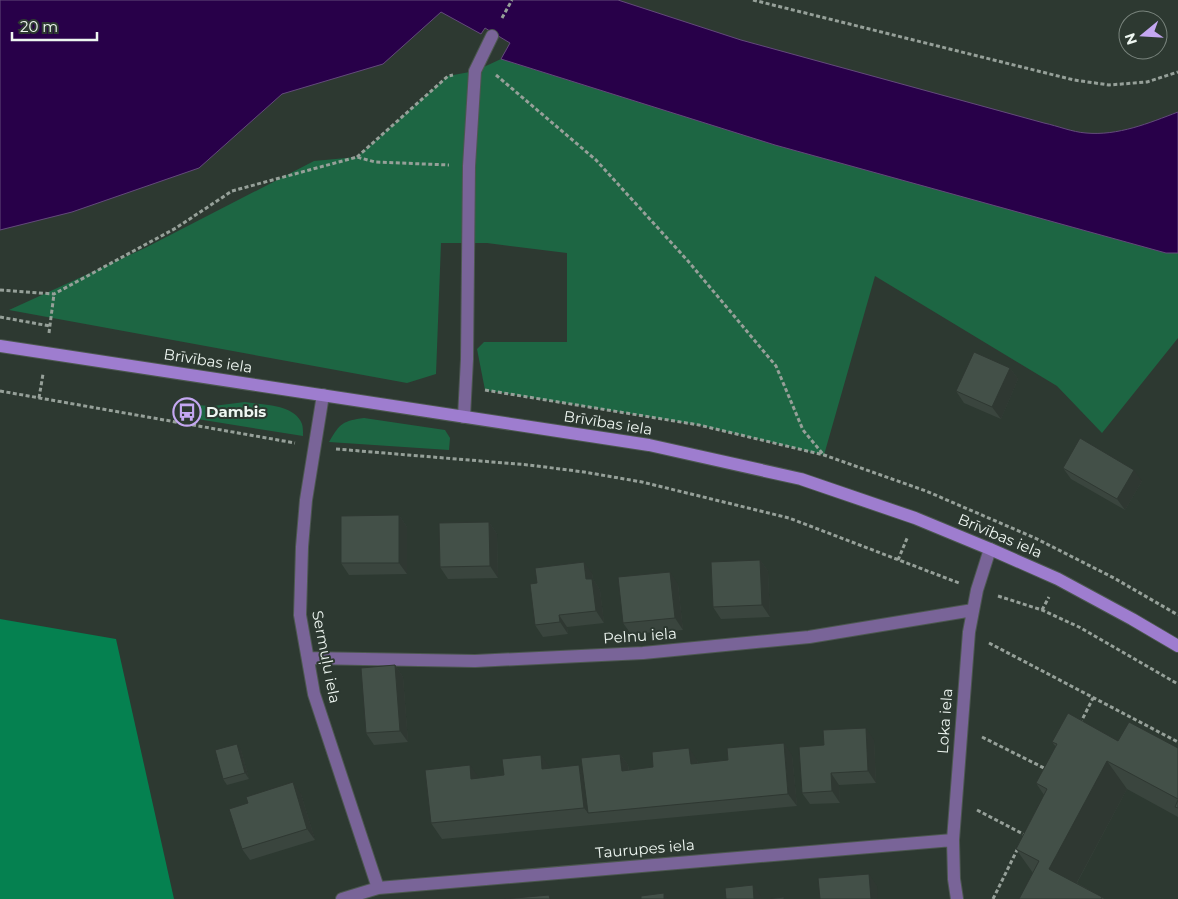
<svg xmlns="http://www.w3.org/2000/svg" width="1178" height="899" viewBox="0 0 1178 899" font-family="Montserrat,sans-serif">
<style>
.green{fill:#1d6643}
.forest{fill:#058150}
.water{fill:#280049;stroke:#634a7b}
.lines{fill:none;stroke-linecap:round;stroke-linejoin:round}
.service-casing{stroke:#4c5750;stroke-width:14}
.minor-casing{stroke:#4c5750;stroke-width:14}
.secondary-casing{stroke:#4c5750;stroke-width:14}
.path{stroke:#96a099;stroke-width:3;stroke-dasharray:4 2.5;stroke-linecap:butt}
.service{stroke:#796498;stroke-width:12}
.minor{stroke:#796498;stroke-width:12}
.secondary{stroke:#9e7dcf;stroke-width:12}
.wall{fill:#3a453e}
.shaded-wall{fill:#2f3832}
.building{fill:#435048;stroke:#2f3832}
.labels{text-anchor:middle;stroke-width:4;stroke-linejoin:round;paint-order:stroke}
.street-label{font-size:15px;fill:#eef6f1;stroke:#2d3931}
.poi-label{font-size:15px;font-weight:bold;fill:#eef6f1;stroke:#2d3931;text-anchor:start}
</style>
<rect width="100%" height="100%" fill="#2d3931"/>
<!-- green -->
<path class="green" d="M501 59 775 145 1166 253H1178V338L1102 433 1057 386 875 276 824 455 699 425 485 390 477 349 484 342H567V253L487 243H441L436 374 407 383 9 310 145 248 314 161 357 157 448 76 475 71Z
M245 402C263 405 295 404 302 424 303 427 303 432 303 436L191 418 193 405 213 406Z
M364 418 445 430 450 438 449 450 329 442C340 423 343 421 364 418Z"/>
<!-- forest -->
<path class="forest" d="M0 619 116 639 174 899H0Z"/>
<!-- water -->
<path class="water" d="M0 0H618L741 40 1044 123C1058 126 1072 132 1086 133 1118 136 1149 123 1178 112V253H1166L775 145 501 59 510 43 485 28 481 34 441 12 383 64 282 94 199 168 72 212 0 230Z"/>
<g class="lines">
<!-- service casing -->
<g class="service-casing">
<path id="service" d="M464 417 467 359 469 166 475 71 492 36"/>
</g>
<!-- minor casing -->
<g class="minor-casing">
<path id="minor" d="M323 395 306 500 302 547 300 615 314 694 378 888
M308 658 475 661 643 653 809 637 973 610
M342 899 378 888 953 840
M957 899 954 879 953 840 969 632 977 590 990 549"/>
</g>
<!-- secondary casing -->
<g class="secondary-casing">
<path id="secondary" d="M0 346 649 445 801 479 915 518 990 549 1058 579 1132 619 1178 646"/>
</g>
<!-- path -->
<path class="path" d="M753 0 1074 80 1109 85 1147 82 1178 72
M502 18 512 0
M496 75 596 160 688 261 776 366 803 430 823 454
M357 157 448 76 453 75
M0 290 54 294 176 228 232 191 357 157 375 162 449 165
M0 317 50 326
M49 333 54 294
M485 390 699 425 824 455 926 491 1035 538 1114 578 1178 615
M0 391 295 443
M39 398 43 374
M336 449 529 465 584 472 642 482 789 518 959 583
M898 560 908 536
M998 596 1042 610 1079 627 1178 684
M1042 610 1049 597
M989 643 1178 742
M1080 724 1093 698
M982 737 1046 769
M977 810 1025 835
M993 899 1018 848"/>
<!-- service -->
<use href="#service" class="service"/>
<!-- minor -->
<use href="#minor" class="minor"/>
<!-- secondary -->
<use href="#secondary" class="secondary"/>
</g>
<!-- wall -->
<path class="wall" d="M1010 368 1018 379 1001 419 964 403 956 391Z
M1063 468 1142 481 1125 510 1071 479Z
M399 515 407 527V574L349 575 341 563Z
M489 522 497 534 498 578 448 579 440 567Z
M760 560 768 571 770 617 721 619 713 607Z
M592 573 593 579 600 590 604 623 567 627 568 634 543 637 535 625Z
M678 584 683 630 631 634 623 623Z
M395 665 403 677 408 742 374 745 366 733Z
M874 740 876 783 839 785 840 803 810 804 802 793 824 745Z
M1118 741 1178 748V817L1127 789 1077 883 1102 897 1104 899H1019L1033 873 1016 849 1044 795 1036 783 1056 747 1052 742Z
M241 750 249 779 227 785 223 779Z
M620 754 628 765 629 770 653 767 697 760 698 764 792 755 797 806 442 839 431 823 479 778 550 768 583 771Z
M301 794 315 840 250 860 242 849Z"/>
<!-- shaded-wall -->
<path class="shaded-wall" d="M1010 368 1018 379 1001 419 992 407Z
M1134 470 1142 481 1125 510 1117 499Z
M399 515 407 527V574L399 563Z
M489 522 497 534 498 578 490 566Z
M760 560 768 571 770 617 762 605Z
M584 562 592 573 593 579 600 590 604 623 596 611 586 579Z
M670 572 678 584 683 630 675 618Z
M559 615 567 627 568 634 560 622Z
M395 665 403 677 408 742 400 731Z
M866 728 874 740 876 783 868 771Z
M784 743 792 755 797 806 788 794Z
M237 744 241 750 249 779 245 773Z
M689 748 697 760 699 776 691 764Z
M620 754 628 765 630 783 622 771Z
M541 755 553 772 542 769Z
M1107 761 1127 789 1069 897 1049 869Z
M470 765 482 782 471 779Z
M579 765 591 782 588 813 584 808Z
M831 773 839 785 840 803 832 791Z
M293 782 301 794 315 840 307 829Z
M869 874 877 886 878 899H871Z
M753 885 761 896V899H754Z
M664 893 668 899H664Z"/>
<!-- building -->
<path class="building" d="M974 352 1010 368 992 407 956 391Z
M1080 438 1134 470 1117 499 1063 468Z
M399 515V563H341V516Z
M489 522 490 566 440 567 439 523Z
M760 560 762 605 713 607 711 562Z
M584 562 586 579H592L596 611 559 615 560 622 535 625 530 584 537 583 535 568Z
M670 572 675 618 623 623 618 577Z
M395 665 400 731 366 733 361 668Z
M1068 713 1118 741 1129 722 1178 748V799L1107 761 1049 869 1102 897 1101 899H1019L1039 861 1016 849 1047 789 1036 783 1057 744 1052 742Z
M866 728 868 771 831 773 832 791 802 793 799 747 824 745 823 730Z
M784 743 788 794 588 813 581 758 620 754 622 771 653 767 652 752 689 748 691 764 728 760 727 748Z
M237 744 245 773 223 779 215 750Z
M541 755 542 769 579 765 584 808 431 823 425 770 470 765 471 779 504 775 502 759Z
M293 782 307 829 242 849 229 809 248 803 246 797Z
M1178 800V808L1175 807Z
M869 874 871 899H820L818 878Z
M753 885 754 899H726L725 888Z
M664 893V899H641V896Z
M549 895 550 899H504Z
M784 897V899H767Z"/>
<!-- icons -->
<defs>
<g id="bus-ring" transform="scale(1.4375)"><circle r="9.5" fill="#2d3931" stroke="#c4a7f1" stroke-width="1.5"/><path d="M-5-6H5V4H4V6H2V4H-2V6H-4V4H-5ZM-3.5-4V0h7V-4ZM-3.5 1.2v1.5H-2V1.2ZM2 1.2v1.5H3.5V1.2Z" fill="#c4a7f1"/></g>
</defs>
<g fill-rule="evenodd">
<use href="#bus-ring" x="187" y="412"/>
</g>
<g class="labels">
<!-- street labels -->
<g class="street-label">
<text transform="translate(208 361) rotate(9)" y="5">Brīvības iela</text>
<text transform="translate(608 423) rotate(9)" y="5">Brīvības iela</text>
<text transform="translate(1000 536) rotate(23)" y="5">Brīvības iela</text>
<text transform="translate(640 636) rotate(-4)" y="5">Pelnu iela</text>
<text transform="translate(326 657) rotate(79)" y="5">Sermuļu iela</text>
<text transform="translate(945 721) rotate(-86)" y="5">Loka iela</text>
<text transform="translate(645 849) rotate(-5)" y="5">Taurupes iela</text>
</g>
<!-- poi labels -->
<g class="poi-label">
<text x="206" y="417">Dambis</text>
</g>
</g>
<!-- north arrow -->
<g transform="translate(1143 35) rotate(252)"><circle r="24" fill="#2d3931" stroke="#7a857e"/>
<path d="M0-4L9 19L0 12L-9 19Z" fill="#c4a7f1"/>
<text y="-8" font-size="14" font-weight="bold" text-anchor="middle" fill="#eef6f1">N</text>
</g>
<!-- scale -->
<path d="M12 32v8h85v-8" fill="none" stroke="#eef6f1" stroke-width="2.5"/>
<text x="20" y="32" font-size="15" fill="#eef6f1" stroke="#2d3931" stroke-width="4" paint-order="stroke">20 m</text>
</svg>
